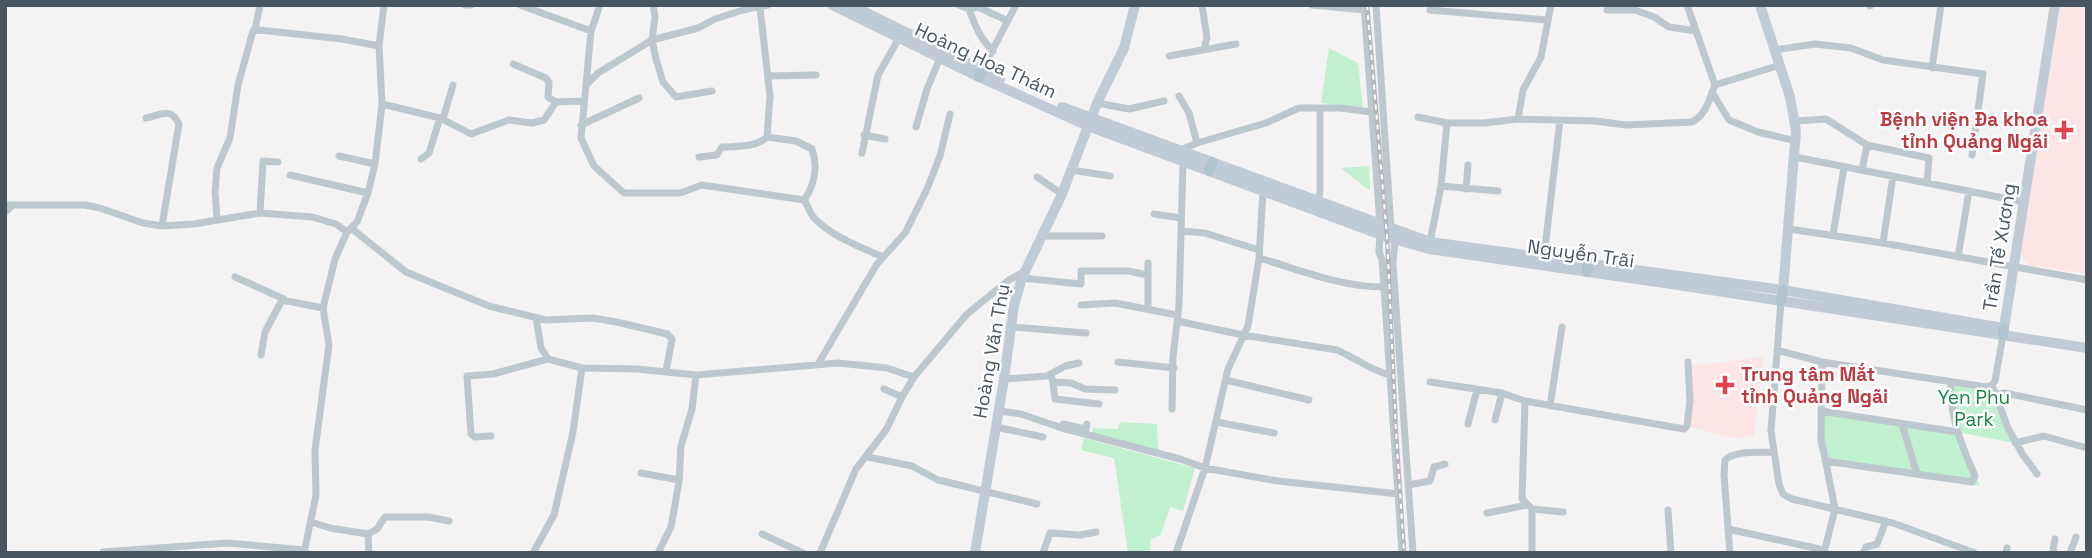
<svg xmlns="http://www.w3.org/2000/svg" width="2092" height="558" viewBox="0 0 2092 558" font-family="'Space Grotesk',sans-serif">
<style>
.medical{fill:#fce5e4}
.green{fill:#c1f0d1}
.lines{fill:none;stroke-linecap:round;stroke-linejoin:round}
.street{stroke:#bdc7ce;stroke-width:7}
.secondary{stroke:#c0cbd5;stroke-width:10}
.primary{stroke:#b2c3d0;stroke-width:10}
.rail-casing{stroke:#b4b7bc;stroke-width:4.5}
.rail{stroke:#fff;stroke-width:2;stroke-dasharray:5;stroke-linecap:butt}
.health-dot{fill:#e0444e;stroke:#fff;stroke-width:2.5}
.labels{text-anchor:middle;stroke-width:5;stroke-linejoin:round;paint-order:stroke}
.street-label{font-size:19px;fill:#49565f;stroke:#fff}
.health-label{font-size:19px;font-weight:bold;fill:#be3a42;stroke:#fff;text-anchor:end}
.park-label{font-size:19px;fill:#178347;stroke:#fff}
</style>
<rect width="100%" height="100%" fill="#f4f2f2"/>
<!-- medical -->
<path class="medical" d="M2061 5H2087V274L2028 265 2020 254Z
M1763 357 1754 435 1739 439 1690 427V366Z"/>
<!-- green -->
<path class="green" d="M1329 48 1358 63 1363 108 1321 103Z
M1369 166 1370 191 1341 168Z
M1951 383 1992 385 2015 443 1957 432 1980 486 1825 461C1813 448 1818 427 1821 411L1956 431 1947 390Z
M1120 422 1157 424 1158 451 1092 433 1093 428 1118 429Z
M1084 438 1195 468 1183 511 1170 507 1161 535 1151 539 1150 553H1128L1114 458 1081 450Z"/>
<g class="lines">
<!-- street -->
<path class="street" d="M465 5H471
M520 5 591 31
M600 5 591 31 581 138 594 166 624 193H680L702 185 804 200C808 206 810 214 815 219 833 237 860 247 883 257
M653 5 655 17 652 40 656 59 663 82 676 97 712 91
M959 5 969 9 978 7 1008 21
M1202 5 1207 38 1204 49
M1312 5 1364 10
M1364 5 1380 224
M1376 5 1391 228
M1870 6V5
M969 9C975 26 980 38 993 51
M1430 10 1547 20
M1607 10H1635L1654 17 1669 27 1696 31
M255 30 260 5
M1775 50 1815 44 1851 48 1883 60 1983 74 1972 155
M1169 56 1236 44
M513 64 546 78 549 82 548 97 556 102
M1932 68 1941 5
M982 70 1016 5
M768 76 816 75
M587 84 598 73 652 40 698 28 715 19 743 10 768 5
M1715 85 1780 65
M1712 92 1729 120 1758 132 1796 141
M1179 96 1189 113 1197 143
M1097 103 1129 109 1164 101
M382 104 440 118 471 134 509 120 532 123 544 120 556 102 583 101
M1418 117 1447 123H1484L1518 119 1595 121 1626 125 1692 122C1706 115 1709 100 1715 85L1687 5
M146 118C162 115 170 106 179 124L162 226
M443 119 453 85
M1518 119 1523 90 1541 57 1551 5
M1795 121 1826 119 1867 145 1929 158 1927 183
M581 125 639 98
M916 127 927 89 940 58
M864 135 885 139
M767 137 796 141 812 149C818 166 815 185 804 200
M1181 150 1197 143 1266 123 1299 108H1340L1371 112
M862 153 878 75 899 38
M339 156 375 164
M699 157 717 155 722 147C738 146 754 148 767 137L770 96 760 8
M1795 157 2024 202
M421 159 429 153 440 118
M1071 170 1110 176
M1862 170 1867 145
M290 175 368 193
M1037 177 1062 194
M1441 186 1498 191
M1466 189 1468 165
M1318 201 1320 192V108
M5 205H85L100 208 143 223 162 226 194 224 260 213 312 217 336 224 347 232
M5 212 13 205
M260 213 263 161 278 162
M1154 214 1181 218
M217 219 215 192 217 168 230 138 238 85 253 31 259 30 342 39 379 46
M351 228 406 272 489 306 546 320 592 318 617 322 667 334 672 339 666 371
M1789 229 1883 243 2087 280
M1181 231 1205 233 1259 250
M1380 234 1379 252 1382 259 1402 553
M1833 235 1844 167
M1042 236H1102
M1395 239 1393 264 1413 553
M1430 242 1441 186 1447 123
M1883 243 1893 176
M1544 257 1560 120
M1958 257 1969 191
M1259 258C1301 270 1340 287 1384 287
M1148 263V309
M235 277 284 299
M1022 278 1081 284V271H1128L1148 275
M1781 301 1771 431 1779 484 1783 494 1792 499 1893 523 1975 553
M1081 305 1115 303 1177 315
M536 318 541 348 548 359
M1177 321 1243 335 1337 350C1356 358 1369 370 1390 375
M1012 327 1086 333
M1777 350 1822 362 1986 387 1992 385 1995 381 2003 335
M261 355 265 332 282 300 323 308
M1118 362 1174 368
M1822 362 1821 438 1835 509 1824 553
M818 364 877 264 905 233 927 189 940 156 950 114
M1051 375 1053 382 1071 383 1085 389 1115 390
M1004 379 1047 376 1065 366 1079 363
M1226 380 1309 400
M1053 382 1055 399 1099 404
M1430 382 1502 393 1525 401 1684 429 1687 426 1690 401 1688 362
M1992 385 2008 428 2023 455 2037 474
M884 389 902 397
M1997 394 2005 393 2087 410
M1525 401 1522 499 1532 509V553
M1550 406 1562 327
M1172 409 1173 357 1179 305 1183 162
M999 411 1021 414 1062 428 1180 459 1205 468 1278 481 1399 494
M1821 411 1957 432
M1495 420 1502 393
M1217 422 1274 433
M1063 424 1086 429 1087 424
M1468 424 1477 390
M1902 424 1917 474
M996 427 1043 437
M491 436 475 437 471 434 467 376 493 374 548 359 582 368 637 369 696 375 838 363 887 368 914 377
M2015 443 2044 436 2087 448
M868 457 912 466 938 480 951 483 1037 504
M1825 461 1972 482 1975 476C1962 446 1949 416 1951 383
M641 473 679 480
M1408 485 1430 481 1434 467 1445 464
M1532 509 1563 512
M1668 510 1671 553
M1487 513 1527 505
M311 522 330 528 368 534 369 553
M1728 529 1824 550
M368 534 377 529 385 517H428L449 521
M762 534 803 553
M2055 539 2053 549 2055 553
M103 552 227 543 305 550
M304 553 316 495 315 450 329 345 323 308 335 259 347 232 357 222 368 193 375 164 382 104 379 46 384 5
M533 553 554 515 573 432 582 368
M658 553 671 527 679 482 681 446 692 409 696 375
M820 553 856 469 886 430 902 397 914 377 967 314 1009 280 1025 271
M1043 553 1050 533 1080 535 1096 532
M1176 553 1205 468 1228 369 1248 326 1259 258 1263 191
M1730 553 1724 475 1725 460C1736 450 1759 453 1773 452
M1863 553 1866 547 1877 544 1886 521
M2006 553 2007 548
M2070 553 2076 537"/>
<!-- secondary -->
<path class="secondary" d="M832 5 979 77 1088 126 1387 237 1429 249 1678 285 2087 348
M851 5 1000 79
M1760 5 1790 97 1796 131 1783 290
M1062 107 1430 242 1783 290 2003 328
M2004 328 2055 5
M975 553 1004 379 1014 305 1022 278 1062 194 1097 103 1124 48 1135 5"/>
<!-- primary -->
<path class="primary" d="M979 77 982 70
M1209 171 1212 162
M1587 272 1588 263
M1781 301 1783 290
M2003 335 2004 328"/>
<!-- rail casing -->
<g class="rail-casing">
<path id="rail" d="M1367 5 1387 237 1396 432 1404 553"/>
</g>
<!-- rail -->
<use href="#rail" class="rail"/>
</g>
<!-- markers -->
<g class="health-dot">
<path d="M2060.5 119.5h7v7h7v7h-7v7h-7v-7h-7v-7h7z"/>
<path d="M1721.5 374.5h7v7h7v7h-7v7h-7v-7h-7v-7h7z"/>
</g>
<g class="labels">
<!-- street labels -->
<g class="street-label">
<text transform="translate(986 60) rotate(25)" y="7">Hoàng Hoa Thám</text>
<text transform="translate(1999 247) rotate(-81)" y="7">Trần Tế Xương</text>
<text transform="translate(1581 253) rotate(8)" y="7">Nguyễn Trãi</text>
<text transform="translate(991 351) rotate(-80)" y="7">Hoàng Văn Thụ</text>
</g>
<!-- health labels -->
<g class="health-label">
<text x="2048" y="126">Bệnh viện Đa khoa<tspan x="2048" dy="22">tỉnh Quảng Ngãi</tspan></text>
<text x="1741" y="381" text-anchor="start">Trung tâm Mắt<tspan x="1741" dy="22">tỉnh Quảng Ngãi</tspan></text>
</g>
<!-- park labels -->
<g class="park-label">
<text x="1974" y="404">Yen Phu<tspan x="1974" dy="22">Park</tspan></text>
</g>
</g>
<!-- border -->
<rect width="2092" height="558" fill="none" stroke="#49565f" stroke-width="14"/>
</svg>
